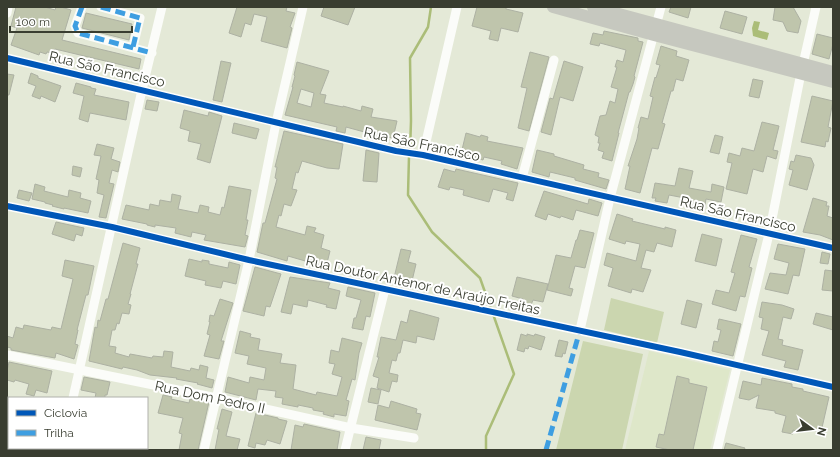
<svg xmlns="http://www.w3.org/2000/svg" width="840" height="457" viewBox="0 0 840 457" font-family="Raleway,sans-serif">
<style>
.built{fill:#dee7c9}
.green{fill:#cbd6af}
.water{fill:#abbd78}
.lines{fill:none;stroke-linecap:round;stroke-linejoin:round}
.stream{stroke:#abbd78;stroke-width:2.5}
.building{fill:#bfc5ac;stroke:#adb1a3;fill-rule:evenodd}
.minor{stroke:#fbfcf9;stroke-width:9}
.major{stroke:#c6c8bf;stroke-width:12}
.quiet{stroke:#3e9ee1;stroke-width:5;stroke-dasharray:10 5;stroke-linecap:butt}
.cycleway-casing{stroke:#fff;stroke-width:8}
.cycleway{stroke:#0057b8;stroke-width:6}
.labels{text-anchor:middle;stroke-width:4;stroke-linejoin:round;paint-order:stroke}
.street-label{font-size:14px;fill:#393d30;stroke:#fff}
</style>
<rect width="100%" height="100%" fill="#e4e9d7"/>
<!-- built -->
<path class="built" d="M649 351 730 370 710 450H625Z"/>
<!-- green -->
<path class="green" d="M611 298 664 312 657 343 604 330Z
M583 341 643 354 622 450H556Z"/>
<!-- water -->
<path class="water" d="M754 21 760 22 758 30 769 33 767 40 753 36 752 28Z"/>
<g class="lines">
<!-- stream -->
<path class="stream" d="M410 151 411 121 410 58 428 27 431 7
M409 156 408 195 432 232 480 278 491 309
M486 450V436L514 374 493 314"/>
</g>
<!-- building -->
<path class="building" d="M16 7H45L55 10 56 7H61L71 10 62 40 141 59 139 69 55 49 53 53 47 52 46 54 40 52 39 55 11 45 17 28 11 26Z
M237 7H287L286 11 295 13 290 27 292 28 287 48 261 41 267 17 254 14 251 25 245 23 241 37 229 33Z
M324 7H355L348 25 321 16Z
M477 7H506V9L523 13 518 32 501 28 498 41 489 39 491 31 472 26Z
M671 7H691L688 18 669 12Z
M775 7H793L801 21 798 33 787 31 783 22 773 20Z
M725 11 747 17 742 34 720 28Z
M86 13 132 24 129 40 82 28Z
M604 31 638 38V41L643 42 634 76 635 77 633 84 630 92H629L618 133H619L612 161 602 158 604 152 598 150 600 143H598L599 137 595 135 600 116 606 115 610 101 615 103 618 89 611 87 617 67H615L617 60 623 62 626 50 600 43 599 46 590 44 593 33 603 35Z
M817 34 833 38V44L829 59 812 54Z
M661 46 677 51 676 56 689 60 683 81 676 79 673 91H671L662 123 665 124 658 149 652 148 640 193 625 189 630 166H628L637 139 639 128H638L641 117 648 119 653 97 650 96 655 77 656 78 660 65 656 64Z
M530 52 549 57 529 131 518 128 527 88 521 87Z
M221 61 231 63 222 102 213 100Z
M564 61 583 67 573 101 560 97 551 135 541 132 550 98 553 99Z
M297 62 329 71 320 94 326 95 324 103 343 107V106L361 111 362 106 373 109 371 117 397 121 393 138 378 136V137L368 136V133L346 127 345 133 336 131 337 127 285 115 293 87H292L295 76 294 75ZM301 89 314 93 311 107 297 103Z
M31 73 38 76V78L61 86 55 102 41 96 40 99 32 96 36 86 28 83Z
M7 74 14 75 9 95H7Z
M753 79 763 81 759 98 749 96Z
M76 83 91 87V88L96 89 94 95 129 102 126 120 90 113 88 122 79 119 84 96 73 93Z
M812 96 833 101 828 127 831 128 828 142 826 141 825 147 801 142Z
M147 100 159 102 157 111 145 109Z
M184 110 208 116 209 112 222 116 210 163 197 159 201 144 188 141 190 131 180 128Z
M762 122 779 126 773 150 778 151 776 159 767 156 763 172 753 169 747 194 726 189 732 163 727 162 729 153 740 156 742 148 754 151Z
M234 123 259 129 256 139 232 133Z
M284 131 343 144 339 169 327 168 302 161 298 173 296 172 292 189 297 190 291 206 284 204 281 216 279 215 276 227 305 235 307 226 316 228 314 232 324 235 321 248 330 251 326 267 288 256 287 261 257 252 263 223H265L277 179 275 178 277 167H275Z
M466 133 480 137 481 135 488 137 487 141 523 148 517 169 501 164 502 161 484 157 483 160 461 154Z
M715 135 723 137 719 154 710 152Z
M97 144 114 148 111 159 120 162 118 172 112 170 109 183 114 184 106 218 99 217 104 195 97 193 99 180 96 179 101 156 94 155Z
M366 150 379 153 377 182 363 181Z
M537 150 554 154V156L584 165 583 169 599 173 598 177 609 180 606 189 575 180V178L550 172 549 177 532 172Z
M796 155 811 158 814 165 807 190 789 185 793 170 789 169 791 161 794 162Z
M73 166 82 168 80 177 72 175Z
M679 168 693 171 689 188 711 192 712 184 724 187 721 202 706 199 704 211 688 208 690 199 669 195 667 203 655 201 656 198H652L655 183 675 186Z
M444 169 455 172 456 169 518 183 513 201 506 199 508 193 493 189 489 202 463 195 464 190 450 187 449 190 438 187Z
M35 184 45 187 44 191 68 197 69 190 81 193 80 198 91 201 88 213 64 208V209L52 206 53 205 45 203V202L32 199Z
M229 186 251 190 246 220H248L245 235 248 236 245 247 204 240 206 235 192 232 191 237 175 233 176 228 155 225V227L147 225V224L122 219 126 205 149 210 150 204 159 206 160 200 171 202 172 194 181 196 178 209 198 213 200 205 209 207 208 212 220 215 222 207 224 208Z
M19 190 32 193 29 201 17 198Z
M544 191 588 204 589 199 602 203 598 216 576 210 573 220 561 216 560 218 548 214 546 220 535 216Z
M813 198 827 202 826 206H829L827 216 833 218V240L820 235 803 232Z
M617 214 633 219 632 221 665 229V227L676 230 672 247 657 243 654 252 646 250 641 268 651 270 643 292 632 289 631 293 608 286 613 268 604 265 607 253 636 261 640 244 626 241 625 244 609 239Z
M56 222 84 228 82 236 76 234 74 241 52 234Z
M580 230 594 233 585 268 575 266 569 288 573 289 571 296 547 290 556 255 571 258 576 240H577Z
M702 234 722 239 716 266 695 261Z
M741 235 757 239 749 267 752 268 745 297 740 296 736 311 712 304 716 290 729 293 735 273 731 272Z
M123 243 140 248 136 264H138L130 294H131L128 304 131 305 129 314 122 313 119 324 117 323 115 330H112L109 346 116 347 115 353 129 357 130 354 152 358 153 356 163 357 164 351 173 352 171 367 190 371 191 368 199 370 200 365 208 367 206 378 214 380 212 388 197 384 198 383 176 379 177 378 150 375 137 370 123 367 122 369 89 361 95 327 97 328 98 320 100 321 106 299H108Z
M778 244 805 249 799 276 793 275 788 294 765 289 770 273 786 275 789 263 774 259Z
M401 249 411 251 408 262 416 264 412 281 406 280 405 284 393 282Z
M822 252 830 254 828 264 820 263Z
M189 259 202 262V260L209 261V264L228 268 229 262 240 265 236 284 223 281 221 288 205 285 206 281 185 276Z
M65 260 94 266 88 295H86L77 330H78L75 344 78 345 74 359 56 353 55 358 11 350V348L7 347V336L13 338 16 327 23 329 24 325 51 330 52 327 61 329 73 279 62 276Z
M255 267 281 274 270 307 266 306 264 316 243 311Z
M825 270 833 271V291L822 290Z
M290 277 330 283 328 288 340 291 336 309 326 307 327 305 308 300 307 307 293 304 291 314 281 312Z
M517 277 548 284 543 302 533 300 531 305 522 302 523 299 512 296Z
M348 287 375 293 370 317 366 316 363 330 352 328 354 318H356L361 300 346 296Z
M220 299 233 303 221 341H224L219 359 204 356 210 335 207 334 210 322H209L210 315 214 316Z
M687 300 702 304 696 328 681 324Z
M762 302 782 305 794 309 791 319 783 317 778 339 783 340 782 345 803 350 798 370 784 367 786 361 762 355 769 331 761 329 763 318 759 317Z
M410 310 439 318 434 340 417 336 416 343 403 340 400 353H398L396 361 392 360 389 373 398 375 397 382 392 381 389 392 377 388 379 378 373 376 379 357H377L381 337 396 340 401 321 407 323Z
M816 313 833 317V330L813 324Z
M719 319 741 324 733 356 712 351 714 341 718 342 721 330 717 329Z
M240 331 251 334 250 337 260 339 258 350 282 354 280 363 296 365 293 389 316 395 317 392 337 396 342 377 332 374 335 364 329 363 331 350 339 352 342 338 362 343 359 353 355 380 352 379 346 400 349 401 346 416 334 414V417L323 414 324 412 313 410V408L298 405V407L282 404 283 398 275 397 276 391 258 389 256 400 225 392 228 377 249 383 250 377 264 380 266 368 247 364 249 356 235 353Z
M521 334 527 336V334L534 336 535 334 545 337 541 350 529 346 528 349 525 348 524 352 517 350Z
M559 340 568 342 565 354 563 353 562 357 555 356Z
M9 362 52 371 47 393 36 390 34 396 26 394 29 384 15 380 14 382 7 380V371Z
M677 376 689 379V383L707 387 693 450H670L656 447 659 434 664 435Z
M84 377 110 382 107 395H105V398H95L96 393 81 390Z
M762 378 792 384V387L803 389V391L829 397 821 432 800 427 799 432 793 430V434L782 432 786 416 775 413V411L756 408 759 395 749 400 739 398 743 381 761 385Z
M371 388 381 390 378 404 368 402Z
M163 395 172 397 171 399 189 403 190 399 209 402 198 450H179L182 434 179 433 183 418 158 413Z
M391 401 417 409 416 413 421 414 417 430 375 420 378 405 389 408Z
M222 409 232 412 226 436 240 439 237 450H215L219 429H217Z
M256 413 278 418V419L287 421 280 444 267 440 265 445 256 443 255 448 248 446Z
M304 424 340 432 337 450H291L295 425 303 427Z
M366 437 381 440 379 450H363Z
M726 443 745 448 744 450H724Z"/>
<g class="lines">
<!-- minor -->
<path class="minor" d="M82 7 75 26 78 33 152 53
M101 7 140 18 133 47
M7 13 8 7
M7 58 396 151 423 155 833 248
M423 155 457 7
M522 178 554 60
M7 206 112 227 249 260 680 352 833 387
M580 330 610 198 661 7
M7 355 217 398 351 428 414 438
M73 398 142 90 162 7
M62 450V448
M204 450 249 260 276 123 303 7
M345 450 385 289
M717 450 769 234 801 73 816 7"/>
<!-- major -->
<path class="major" d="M553 7 654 35 833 82
M593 7 833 72"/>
<!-- quiet -->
<path class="quiet" d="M82 7 75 26 78 33 152 53
M101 7 140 18 133 47
M546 450 580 330"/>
<!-- cycleway casing -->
<g class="cycleway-casing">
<path id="cycleway" d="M7 58 396 151 423 155 833 248
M7 206 112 227 249 260 680 352 833 387"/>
</g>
<!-- cycleway -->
<use href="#cycleway" class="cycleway"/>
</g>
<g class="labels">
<!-- street labels -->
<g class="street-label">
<text transform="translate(107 69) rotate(13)" y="5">Rua São Francisco</text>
<text transform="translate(422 144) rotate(12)" y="5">Rua São Francisco</text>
<text transform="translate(738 214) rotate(13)" y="5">Rua São Francisco</text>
<text transform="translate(423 285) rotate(12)" y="5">Rua Doutor Antenor de Araújo Freitas</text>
<text transform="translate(210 397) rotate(12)" y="5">Rua Dom Pedro II</text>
</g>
</g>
<!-- border -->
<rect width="840" height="457" fill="none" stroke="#393d30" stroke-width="16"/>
<!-- legend -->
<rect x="8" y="397" width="140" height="52" fill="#ffffff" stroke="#b0b1ac"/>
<rect x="16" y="410" width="20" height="6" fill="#0057b8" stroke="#b0b1ac"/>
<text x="44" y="417" font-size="12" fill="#393d30">Ciclovia</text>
<rect x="16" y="430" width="20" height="6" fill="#3e9ee1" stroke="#b0b1ac"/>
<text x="44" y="437" font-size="12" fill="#393d30">Trilha</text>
<!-- north arrow -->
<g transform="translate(812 429) rotate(105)" stroke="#ffffff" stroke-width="3" paint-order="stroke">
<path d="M0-3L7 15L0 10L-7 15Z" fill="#393d30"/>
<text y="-6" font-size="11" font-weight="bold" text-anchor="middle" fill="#393d30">N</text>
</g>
<!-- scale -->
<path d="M10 26v6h122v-6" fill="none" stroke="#393d30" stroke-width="2"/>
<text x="16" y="26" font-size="12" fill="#393d30" stroke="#ffffff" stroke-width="3" paint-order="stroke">100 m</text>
</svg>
